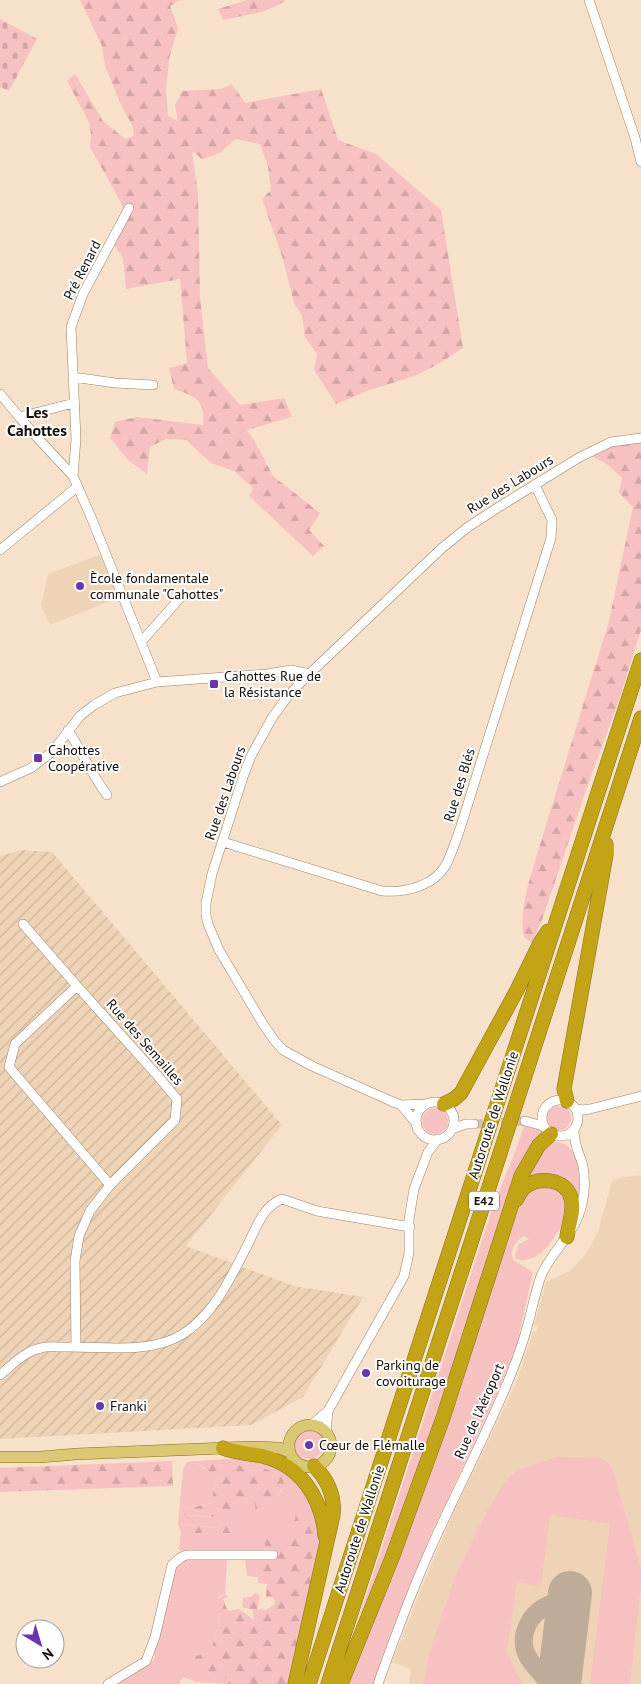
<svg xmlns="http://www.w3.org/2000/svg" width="641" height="1684" viewBox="0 0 641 1684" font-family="'PT Sans',sans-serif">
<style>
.built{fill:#efd3b6}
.industrial{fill:url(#industrial-furrows)}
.grass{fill:#f7c1c2}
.forest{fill:url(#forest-firs)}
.cemetery{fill:url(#cemetery-stones)}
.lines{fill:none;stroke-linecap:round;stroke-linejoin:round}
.taxiway{stroke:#beac98;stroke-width:18}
.runway{stroke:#beac98;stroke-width:44}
.minor-tunnel{stroke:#d6c1ac;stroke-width:9;stroke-dasharray:9 4.5;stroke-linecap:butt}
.minor-casing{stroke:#96826c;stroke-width:10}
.major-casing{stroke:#866f11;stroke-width:12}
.highway-casing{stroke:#866f11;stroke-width:15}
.minor{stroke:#fff;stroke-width:9}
.major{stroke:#dbc874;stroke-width:11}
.highway{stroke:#c3a417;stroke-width:14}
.poi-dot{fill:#6837ae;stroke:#fff;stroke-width:2}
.labels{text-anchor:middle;stroke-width:4;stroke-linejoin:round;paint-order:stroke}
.shield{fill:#fff;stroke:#5a5650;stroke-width:1}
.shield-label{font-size:12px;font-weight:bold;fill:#140d05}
.street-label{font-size:14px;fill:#140d05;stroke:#fff}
.poi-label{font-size:14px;fill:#140d05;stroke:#fff;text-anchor:start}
.quarter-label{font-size:16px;font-weight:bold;fill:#140d05;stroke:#fff}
</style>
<defs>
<pattern id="industrial-furrows" width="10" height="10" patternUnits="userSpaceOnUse" patternTransform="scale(1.25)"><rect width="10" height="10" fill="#efd3b6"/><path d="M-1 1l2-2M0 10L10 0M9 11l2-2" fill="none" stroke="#ccb49b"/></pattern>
<pattern id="forest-firs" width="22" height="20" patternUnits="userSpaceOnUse" patternTransform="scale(1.25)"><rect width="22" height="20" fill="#f7c1c2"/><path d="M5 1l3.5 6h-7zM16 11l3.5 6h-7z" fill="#d3a5a5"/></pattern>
<pattern id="cemetery-stones" width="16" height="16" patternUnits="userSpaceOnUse" patternTransform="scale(1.25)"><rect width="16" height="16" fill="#f7c1c2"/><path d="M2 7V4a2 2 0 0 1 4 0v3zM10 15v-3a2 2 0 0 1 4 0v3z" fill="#d3a5a5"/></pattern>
</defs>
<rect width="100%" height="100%" fill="#f8e1ca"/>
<!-- built -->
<path class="built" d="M102 554 120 597 50 625 41 606 48 574Z
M641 1175V1684H409L411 1669 392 1662 426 1577 456 1507 505 1407 518 1378 533 1331 536 1332 538 1327 534 1326 546 1282 571 1270 585 1255 598 1232 612 1181 623 1177Z"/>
<!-- industrial -->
<path class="industrial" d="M22 850 52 852 282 1125 186 1246 294 1286 363 1297 303 1397 251 1425 0 1439V856Z"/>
<!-- grass -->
<path class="grass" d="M547 1118a12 12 0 1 1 24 0a12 12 0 1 1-24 0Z
M422 1121a13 13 0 1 1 26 0a13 13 0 1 1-26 0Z
M524 1126 538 1129 543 1133 449 1393 339 1679 493 1207 517 1147Z
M555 1142C583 1143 581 1185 577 1204L569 1187 525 1182C532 1169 539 1146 555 1142Z
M542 1184 565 1192C566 1199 569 1209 567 1216 566 1222 561 1228 557 1233 548 1247 536 1264 516 1259L515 1255 519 1244 529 1239 524 1236C515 1241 510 1250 513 1260L533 1272 516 1348 494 1400 431 1534 394 1625 373 1684H347L523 1197 527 1190Z
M294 1444a15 15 0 1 1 30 0a15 15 0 1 1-30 0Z
M556 1457 600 1458 609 1463 614 1474 641 1568V1585L630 1684H590L610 1524 550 1515 541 1586 517 1582 507 1651 522 1684H423L429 1654 456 1574 487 1511 510 1475 526 1467Z
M229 1459 268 1460 308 1490 319 1523 290 1537 265 1553 179 1550 181 1533H229L239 1500 253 1497H273L282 1491 265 1469 249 1471Z
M196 1461 204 1469 225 1475 215 1483 211 1503 182 1510 181 1515 219 1517 221 1528 178 1524 183 1469 187 1462Z
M186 1558 227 1559 225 1594 219 1596 211 1613 220 1618 213 1642V1651L195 1656 215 1679 229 1677 228 1684 197 1682 183 1677 179 1684H116L142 1666 152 1662 155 1657 153 1650 175 1567Z"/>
<!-- forest -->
<path class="forest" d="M80 0H181L170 6 178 28 169 59 166 91 168 116 178 121 175 105 182 91 221 89 232 84 245 103 321 89 338 140 376 154 441 210 463 348 440 363 415 376 370 390 336 404 314 370 317 354 305 337 302 316 294 303 282 256 262 199 271 190 268 166 260 144 236 139 220 153 202 159 192 151 198 194 200 297 208 368 240 405 284 398 292 417 247 430 254 440 273 476 320 513 309 530 324 546 313 556 249 496 253 488 234 471 211 463 186 440 166 439 150 447 147 474 128 460 110 438 115 422 137 417 203 425C206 400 195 396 174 389L169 368 187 363 180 279 126 289 123 258 109 238 120 221 123 208 118 197 90 147 91 135 89 122 67 81 75 74 103 121 125 139 134 136 132 125 121 105 105 66 102 46Z
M247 0H285L284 2 265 11 223 20 218 9Z
M641 433V630L620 697 583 799 543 917 532 943 524 937C520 912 525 898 531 874L609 621 633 507 619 493 622 478 608 465 582 451 606 439Z
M229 1459 249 1471 265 1469 281 1475C287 1489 282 1488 274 1497 271 1500 270 1508 269 1513L256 1511 253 1497 239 1500 230 1533H181L178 1524 221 1528 219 1517 181 1515 182 1510 211 1503 215 1483 225 1475 211 1474 196 1461Z
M172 1461 173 1486 0 1492V1468Z
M297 1511 303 1512 319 1523C321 1544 315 1564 311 1584 305 1618 297 1651 289 1684H228L229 1678 215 1679 206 1669 193 1664 195 1656 213 1651V1642L220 1618 210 1613 213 1601 225 1594 228 1597 223 1599 226 1607 229 1611 239 1609 254 1620 253 1610 242 1607 243 1598 251 1597 255 1593 260 1596 257 1609 266 1610 275 1604 274 1598 266 1597 267 1584 258 1583V1577L247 1576 245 1558H265V1536H290Z"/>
<!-- cemetery -->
<path class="cemetery" d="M0 19 37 39 9 91 0 87Z"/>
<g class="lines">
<!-- taxiway -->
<path class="taxiway" d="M549 1684C542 1672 529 1664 525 1650 515 1613 569 1583 578 1617L569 1684"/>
<!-- runway -->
<path class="runway" d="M559 1684 570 1593"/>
<!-- minor-tunnel -->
<path class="minor-tunnel" d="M474 1124 525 1121"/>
<!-- minor casing -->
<g class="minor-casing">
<path id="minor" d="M589 0 635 138 641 162
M73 377 115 383 153 385
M0 394 32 432 73 476 91 517 157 682
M19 417 74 403
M73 476 76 439 71 327 83 294 129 208
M0 550 77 487
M141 642 181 597
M68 730C82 752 92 775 107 795
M0 782 31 768 52 752 80 716 94 705 115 693 157 682 267 674 291 670 310 674
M223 842 382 891C406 893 435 886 447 863 452 852 456 840 460 829L551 538 552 520 535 485
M23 924 77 986
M542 1118a18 18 0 1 1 36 0a18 18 0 1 1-36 0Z
M416 1121a19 19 0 1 1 38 0a19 19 0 1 1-38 0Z
M426 1104 401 1105 391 1101 312 1066 283 1050 274 1040 263 1024 219 950 208 924 206 915V903L212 874 243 777 251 756 272 718 288 696 304 679 442 548 468 527 502 505 580 457 611 442 641 438
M401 1105 417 1124
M576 1109 583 1110 590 1109 641 1096
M525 1121 543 1126
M452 1129 466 1124H474
M76 1347 75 1261 79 1236 90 1211 110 1185 175 1120 177 1099 157 1075 77 986 15 1044 9 1067 110 1185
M0 1375C12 1365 25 1351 41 1348 48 1346 57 1347 64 1347 102 1346 149 1355 183 1334 213 1315 229 1281 245 1250 255 1232 261 1207 282 1199L317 1211 410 1227
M311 1425 328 1411 404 1276 409 1253V1219L414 1189 428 1152 438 1139
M326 1432 328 1411
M108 1684 146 1661 155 1637 172 1565 180 1558 186 1555H273
M378 1684C394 1639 411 1593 430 1550 454 1496 481 1445 504 1391 514 1368 523 1344 529 1320 533 1305 536 1290 541 1276 552 1250 576 1233 582 1204 585 1192 585 1178 583 1166 579 1152 574 1145 574 1130"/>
</g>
<!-- major casing -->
<g class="major-casing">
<path id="major" d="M289 1446a21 21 0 1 1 42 0a21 21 0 1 1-42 0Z
M0 1457H41L76 1454 251 1447 279 1448 290 1452"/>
</g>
<!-- highway casing -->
<g class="highway-casing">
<path id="highway" d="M567 1101 564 1089 606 855V844
M444 1104 454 1099 461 1093 517 990 540 943 548 931
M516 1200C519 1195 521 1190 525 1187 540 1176 566 1179 571 1198 575 1211 568 1225 567 1237
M223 1448C236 1453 248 1453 262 1456 300 1465 322 1497 325 1536
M295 1684 333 1515C335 1496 328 1480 314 1466
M309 1684 641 660
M328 1684 641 718
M341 1684 392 1558 443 1418 521 1176 539 1145 551 1134"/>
</g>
<!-- minor -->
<use href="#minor" class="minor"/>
<!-- major -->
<use href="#major" class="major"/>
<!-- highway -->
<use href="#highway" class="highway"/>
</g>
<!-- markers -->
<g class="poi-dot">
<circle cx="80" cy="586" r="5"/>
<rect x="209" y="679" width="10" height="10" rx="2.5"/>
<rect x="33" y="753" width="10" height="10" rx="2.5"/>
<circle cx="366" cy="1373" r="5"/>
<circle cx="100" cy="1406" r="5"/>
<circle cx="309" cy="1445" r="5"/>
</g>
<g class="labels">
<!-- shield labels -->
<rect class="shield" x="469" y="1191.5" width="30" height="19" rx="4"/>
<g class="shield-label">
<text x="484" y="1205">E42</text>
</g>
<!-- street labels -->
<g class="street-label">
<text transform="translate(82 270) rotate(-63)" y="5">Pré Renard</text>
<text transform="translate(510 484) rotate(-32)" y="5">Rue des Labours</text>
<text transform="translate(459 785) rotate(-73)" y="5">Rue des Blés</text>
<text transform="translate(225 793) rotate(-71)" y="5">Rue des Labours</text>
<text transform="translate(145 1042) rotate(49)" y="5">Rue des Semailles</text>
<text transform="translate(493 1115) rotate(-72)" y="5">Autoroute de Wallonie</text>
<text transform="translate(479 1411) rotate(-66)" y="5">Rue de l'Aéroport</text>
<text transform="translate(359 1529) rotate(-72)" y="5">Autoroute de Wallonie</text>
</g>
<!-- poi labels -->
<g class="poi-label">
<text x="90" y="583">Ècole fondamentale<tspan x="90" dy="16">communale "Cahottes"</tspan></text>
<text x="224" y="681">Cahottes Rue de<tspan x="224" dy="16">la Résistance</tspan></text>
<text x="48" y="755">Cahottes<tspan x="48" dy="16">Coopérative</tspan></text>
<text x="376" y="1370">Parking de<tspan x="376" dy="16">covoiturage</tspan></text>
<text x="110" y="1411">Franki</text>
<text x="319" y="1450">Cœur de Flémalle</text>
</g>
<!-- quarter labels -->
<g class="quarter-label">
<text x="37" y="418">Les<tspan x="37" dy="18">Cahottes</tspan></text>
</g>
</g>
<!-- north arrow -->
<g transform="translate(40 1644) rotate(142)"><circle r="24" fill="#ffffff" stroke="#a19e9b"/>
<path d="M0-4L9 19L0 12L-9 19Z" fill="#6837ae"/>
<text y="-8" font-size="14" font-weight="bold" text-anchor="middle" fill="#140d05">N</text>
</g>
</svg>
